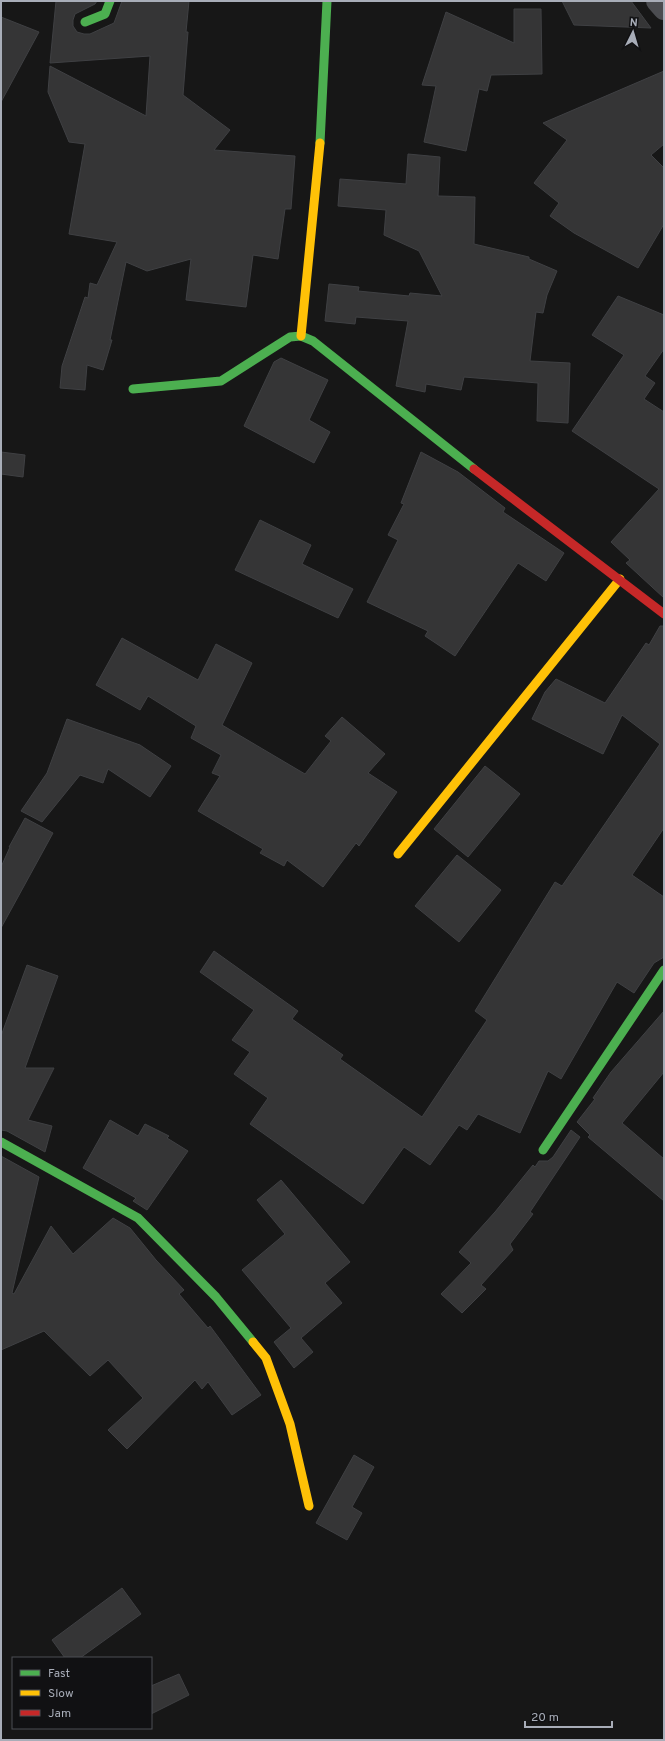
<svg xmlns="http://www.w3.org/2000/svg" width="665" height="1741" viewBox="0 0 665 1741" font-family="Overpass,sans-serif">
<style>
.building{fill:#353536;stroke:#3f4043}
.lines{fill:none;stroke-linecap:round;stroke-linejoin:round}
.street{stroke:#4b4c50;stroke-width:22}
.fast{stroke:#4caf50;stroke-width:9}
.slow{stroke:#ffc107;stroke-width:9}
.jam{stroke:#c62828;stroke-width:9}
</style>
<rect width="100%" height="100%" fill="#171717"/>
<!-- building -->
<path class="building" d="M56 1H97L95 4 75 14 73 20V26L77 32 84 34H90L114 23 122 1H189L186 32H188L183 95 230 130 214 150 295 156 291 209H285L278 259 253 255 246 307 186 300 191 259 147 271 126 262 110 340H112L103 370 87 365 85 390 60 388 62 366 85 297 88 298 90 283 97 285 117 242 69 234 85 144 69 142 48 92 50 66 146 116 150 56 50 63Z
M562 1H631L651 28 574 25Z
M514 9H541L542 74 491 75 487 91 479 89 466 151 424 142 436 86 422 85 446 12 514 43Z
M1 17 39 32 1 102Z
M664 71V144L651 155 664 168V224L638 268 574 233 550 216 559 203 534 183 567 140 543 123Z
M408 154 440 157 438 196 475 197 474 244 529 257V259L557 271 547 295 543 313 536 312 530 361 570 363 568 423 537 421 538 383 464 377 461 390 426 384 425 392 396 386 408 321 356 317 355 324 325 321 329 284 359 287 358 291 409 296 410 293 442 296 419 251 384 235 386 210 338 206 340 179 406 184Z
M618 296 664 315V349L645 376 655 383 644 399 664 412V598L626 563 630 560 611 542 659 489 572 431 624 355 592 335Z
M281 358 328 380 309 420 330 432 314 463 244 426 274 362Z
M1 452 25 455 23 477 1 474Z
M421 452 458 472 505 508 503 512 564 553 546 581 518 563 455 656 425 636 428 631 367 602 398 540 388 535 404 504 401 503Z
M260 520 311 545 302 564 353 589 338 618 235 570Z
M660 626H664V828L632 875 664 897V957L654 963 634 993 617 982 561 1079 548 1071 520 1133 478 1114 467 1130 459 1125 430 1165 404 1147 363 1204 250 1124 268 1098 234 1074 250 1052 232 1040 254 1010 200 972 214 951 298 1011 292 1019 343 1055 340 1059 422 1117 487 1020 475 1011 555 882 562 886 660 744 622 715 603 754 532 719 545 692 556 679 605 703 646 643 649 645Z
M122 638 198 680 216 644 252 663 222 725 305 774 331 741 325 736 342 717 385 754 368 773 397 792 359 846 356 843 323 887 287 860 284 866 260 853 263 849 198 811 220 776 212 773 221 755 191 738 196 726 148 696 140 710 96 685Z
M67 719 140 745 171 766 150 797 108 769 103 783 80 775 42 822 21 811 47 773Z
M485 766 520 794 468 857 434 829Z
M25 818 53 833 1 928V867L10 847H9Z
M457 855 501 890 459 942 415 906Z
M27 965 58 976 25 1068H54L28 1120 52 1126 45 1152 7 1131 1 1130V1036Z
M664 1011V1072L622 1123 664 1159V1201L588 1137 590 1135 577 1122 595 1099 593 1098 611 1072Z
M110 1120 138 1136 145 1124 169 1136 167 1138 188 1151 147 1210 133 1201 136 1198 83 1168Z
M571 1130 580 1137 530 1212 533 1214 510 1244 513 1250 481 1285 486 1289 462 1313 441 1294 471 1263 459 1252 495 1212 533 1165 535 1167 539 1161H548L553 1157Z
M1 1156 39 1177 12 1293 14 1294 51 1226 73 1254 113 1218 130 1228 156 1260 184 1290 179 1294 208 1328 210 1326 261 1395 232 1415 208 1382 202 1389 195 1380 127 1449 108 1430 143 1398 108 1360 90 1376 44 1331 1 1350Z
M281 1180 350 1262 325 1283 342 1303 301 1338 313 1352 294 1368 274 1342 291 1328 242 1270 285 1234 257 1200Z
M354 1455 374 1467 352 1507 362 1513 347 1540 316 1523Z
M122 1588 141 1614 80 1658H65L52 1640Z
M179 1674 189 1695 151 1714V1686Z"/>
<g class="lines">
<!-- street -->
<path class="street" d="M657 1 664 9"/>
<!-- fast -->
<path class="fast" d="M85 22 105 14 110 1
M320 143 327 1
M133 389 221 381 290 337 301 336 313 341 474 469
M1 1142 138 1218 216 1297 253 1342
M543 1150 664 970"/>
<!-- slow -->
<path class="slow" d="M301 336 320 143
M398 854 620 579
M253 1342 266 1358 290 1424 309 1506"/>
<!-- jam -->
<path class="jam" d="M474 469 664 614"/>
</g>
<!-- border -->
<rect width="665" height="1741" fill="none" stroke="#a8adb8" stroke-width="4"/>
<!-- legend -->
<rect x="12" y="1657" width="140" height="72" fill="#111113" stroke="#4d4f55"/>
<rect x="20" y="1670" width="20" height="6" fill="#4caf50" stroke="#4d4f55"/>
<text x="48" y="1677" font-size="12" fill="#a8adb8">Fast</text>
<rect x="20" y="1690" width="20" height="6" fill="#ffc107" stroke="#4d4f55"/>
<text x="48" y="1697" font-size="12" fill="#a8adb8">Slow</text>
<rect x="20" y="1710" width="20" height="6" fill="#c62828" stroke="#4d4f55"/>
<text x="48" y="1717" font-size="12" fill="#a8adb8">Jam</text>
<!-- north arrow -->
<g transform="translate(633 32) rotate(5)" stroke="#111113" stroke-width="3" paint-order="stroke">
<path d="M0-3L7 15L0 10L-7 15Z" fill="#a8adb8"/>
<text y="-6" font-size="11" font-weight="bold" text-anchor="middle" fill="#a8adb8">N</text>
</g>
<!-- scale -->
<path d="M525 1721v6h87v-6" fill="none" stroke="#a8adb8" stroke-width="2"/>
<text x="531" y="1721" font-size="12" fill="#a8adb8" stroke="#111113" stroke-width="3" paint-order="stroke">20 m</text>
</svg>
